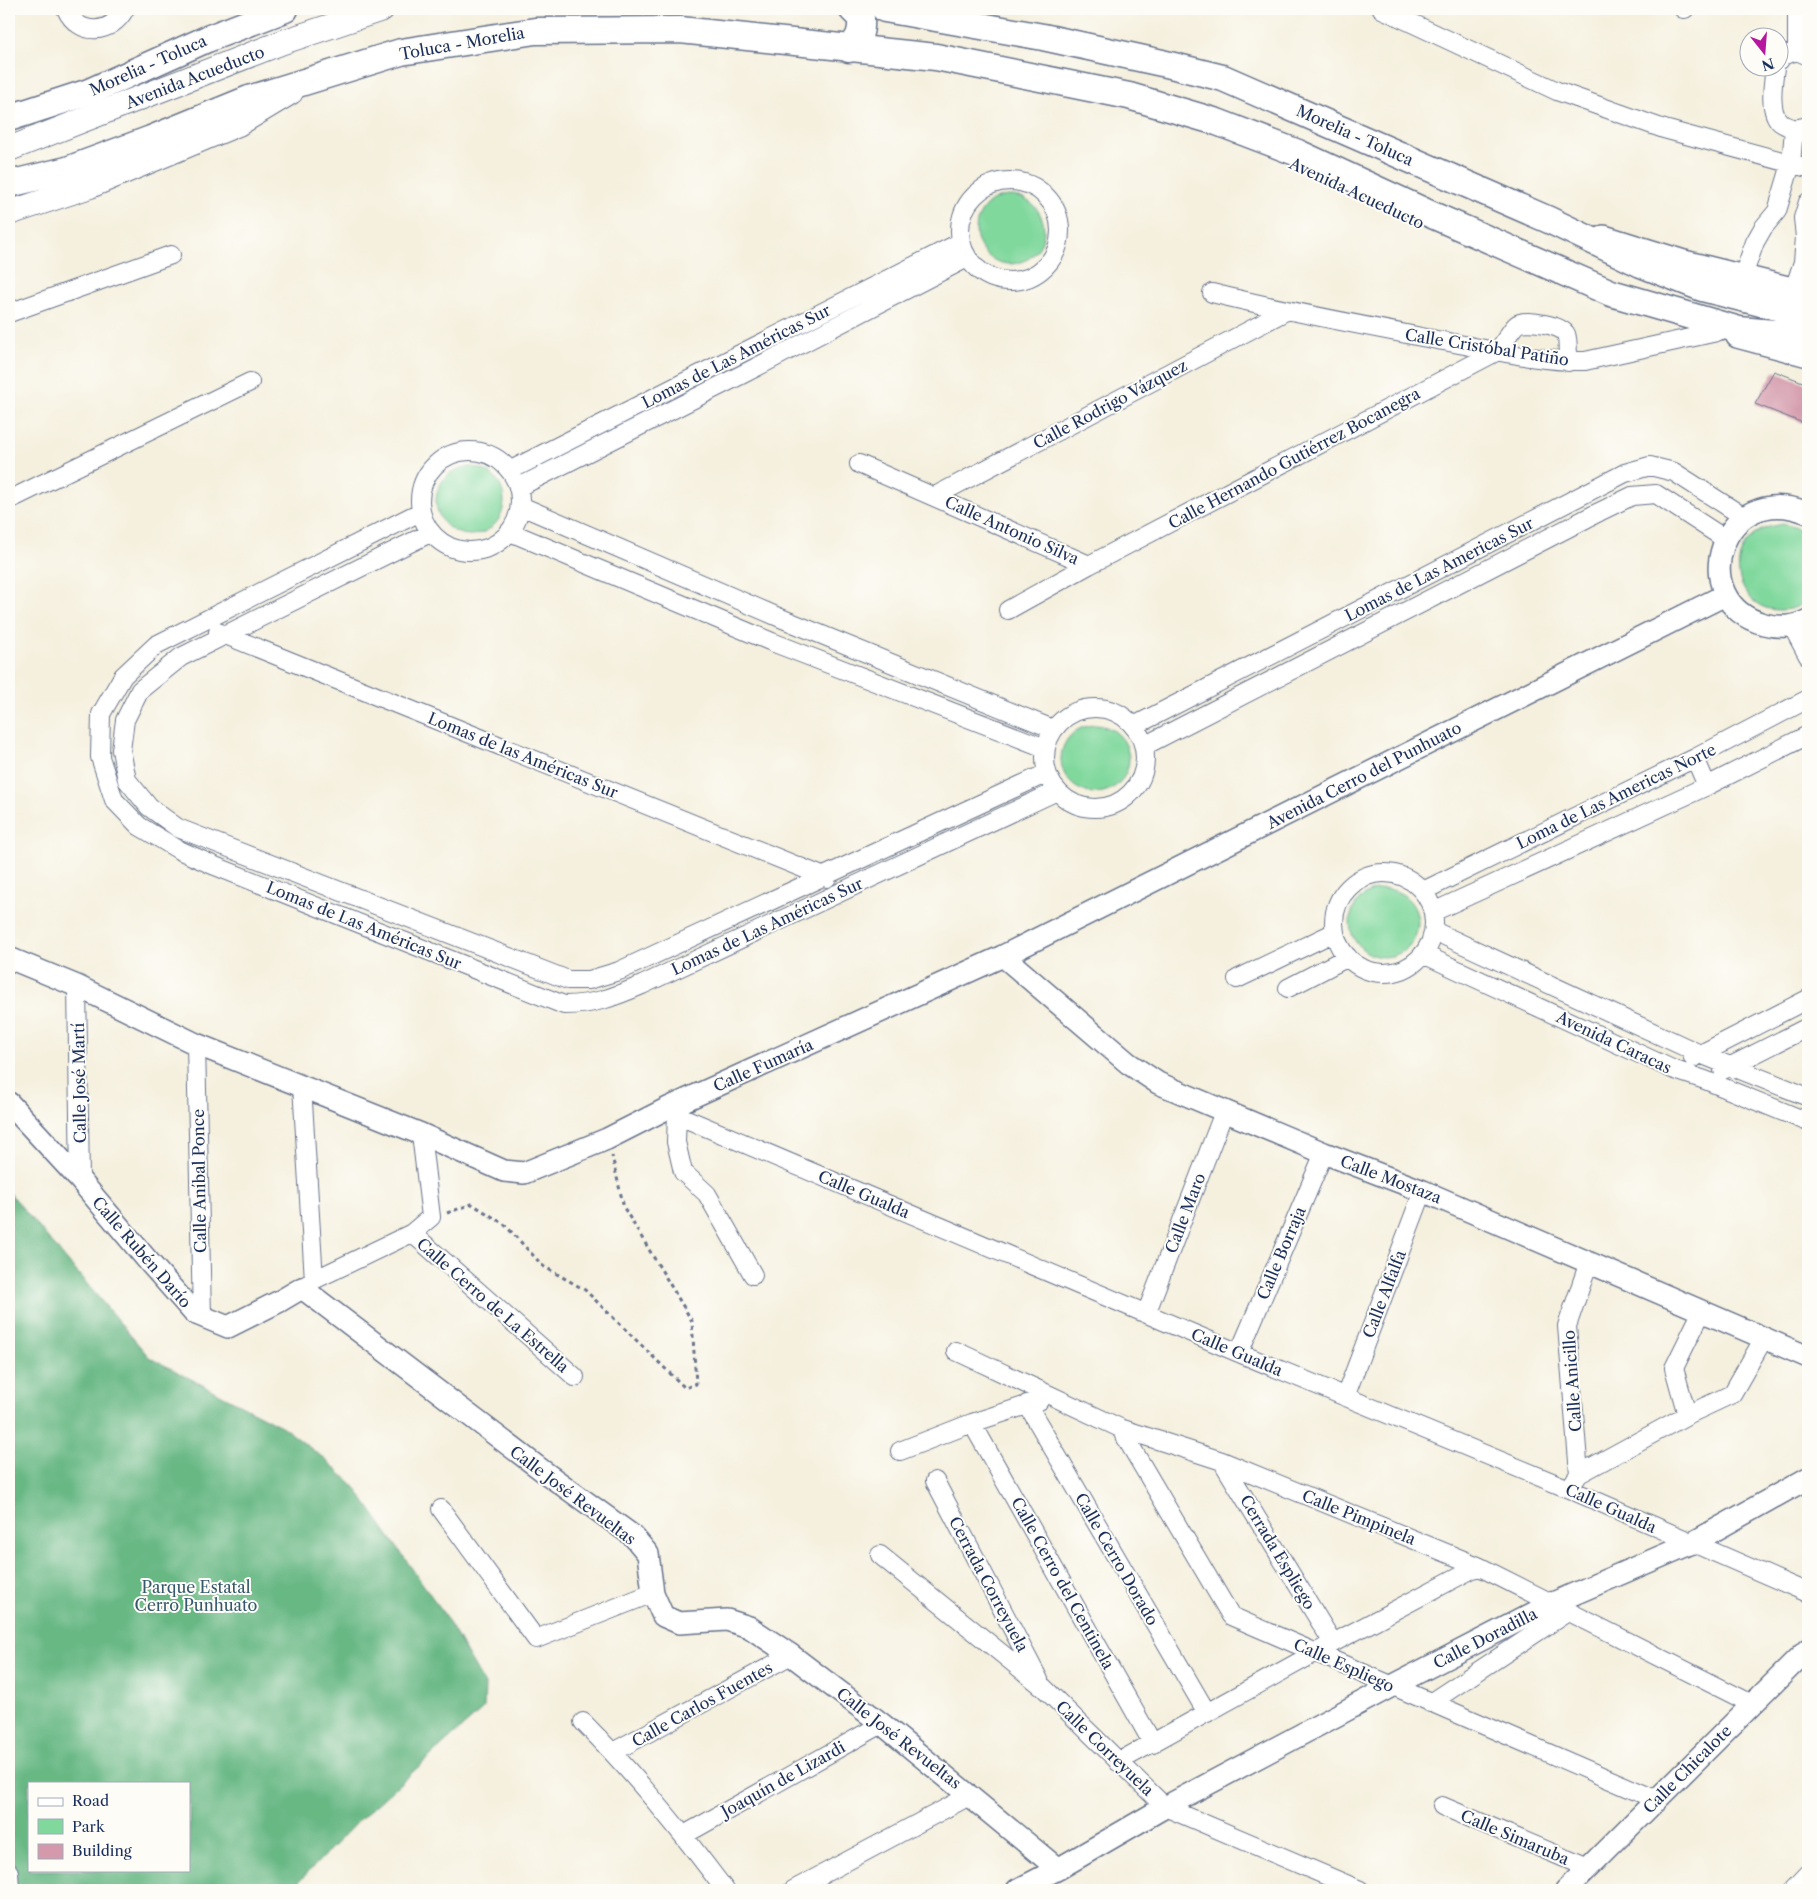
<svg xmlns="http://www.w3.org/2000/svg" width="1817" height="1899" viewBox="0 0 1817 1899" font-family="'Libre Caslon Text',serif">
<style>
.green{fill:#80d89d;stroke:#4e847e}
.forest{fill:#68b884;stroke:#427471;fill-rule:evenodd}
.building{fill:#d49aac}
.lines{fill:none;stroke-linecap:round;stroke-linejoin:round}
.minor-casing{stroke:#67738b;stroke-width:20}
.tertiary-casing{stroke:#67738b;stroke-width:24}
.secondary-casing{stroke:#67738b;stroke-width:26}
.primary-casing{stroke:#67738b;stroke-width:29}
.path{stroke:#67738b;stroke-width:3;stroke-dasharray:4 4;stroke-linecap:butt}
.minor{stroke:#fff;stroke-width:18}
.tertiary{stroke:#fff;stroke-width:21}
.secondary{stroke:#fff;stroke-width:24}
.primary{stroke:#fff;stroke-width:26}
.labels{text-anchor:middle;stroke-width:4;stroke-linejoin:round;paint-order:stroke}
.street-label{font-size:16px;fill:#1b2f5e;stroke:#fdfcf7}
.park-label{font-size:16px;fill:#34596e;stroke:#fdfcf7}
</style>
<rect width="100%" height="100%" fill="#fdfcf7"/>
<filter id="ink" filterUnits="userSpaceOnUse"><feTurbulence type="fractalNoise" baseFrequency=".02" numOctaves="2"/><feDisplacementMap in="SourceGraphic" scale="10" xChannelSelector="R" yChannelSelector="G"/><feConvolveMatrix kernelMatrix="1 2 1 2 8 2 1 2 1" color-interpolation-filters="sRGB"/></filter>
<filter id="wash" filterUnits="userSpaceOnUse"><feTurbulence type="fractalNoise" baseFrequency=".0096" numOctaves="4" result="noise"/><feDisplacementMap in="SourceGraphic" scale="20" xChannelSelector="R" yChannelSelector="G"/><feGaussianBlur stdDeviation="1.12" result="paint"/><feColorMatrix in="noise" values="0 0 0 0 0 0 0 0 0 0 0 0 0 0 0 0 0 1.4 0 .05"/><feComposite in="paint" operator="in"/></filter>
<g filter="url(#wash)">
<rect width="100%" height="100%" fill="#f5f0de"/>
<!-- green -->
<path class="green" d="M976 230a34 34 0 1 1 68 0a34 34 0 1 1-68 0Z
M436 501a34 34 0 1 1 68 0a34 34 0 1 1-68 0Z
M1784 524 1797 528 1808 534V600C1800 607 1790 610 1780 610 1730 611 1718 530 1784 524Z
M1061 759a34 34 0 1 1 68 0a34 34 0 1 1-68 0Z
M1350 923a34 34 0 1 1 68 0a34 34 0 1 1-68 0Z"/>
<!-- forest -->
<path class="forest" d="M9 1192 149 1357 283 1427 326 1460 354 1486 444 1614 485 1685 484 1708 356 1823 291 1890H9ZM29 1783H189V1870H29Z"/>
<g id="blocks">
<!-- building -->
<path class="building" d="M1774 371 1808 384V425L1755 404Z"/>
</g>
</g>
<g filter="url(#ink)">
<use href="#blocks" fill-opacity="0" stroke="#67738b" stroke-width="1"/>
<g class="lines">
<!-- minor casing -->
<g class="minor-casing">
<path id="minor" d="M66 9C79 37 111 35 125 9
M1382 9 1557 91 1664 129 1808 168
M1683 9H1685
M1797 51V9
M1780 60 1782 56 1797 51 1808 56
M1775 68C1773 82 1768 111 1780 122 1783 125 1790 127 1794 129L1808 126
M960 231a50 50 0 1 1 100 0a50 50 0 1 1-100 0Z
M1743 276 1755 242 1763 228 1777 211 1791 164 1794 129
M1794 289 1803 262 1805 237 1803 218 1808 202
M1212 293C1288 312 1365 326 1443 341 1488 349 1539 362 1585 361L1717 332
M9 313 171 255
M420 501a50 50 0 1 1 100 0a50 50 0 1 1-100 0Z
M859 464 1089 565
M511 470 961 242
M519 487 745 373 967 258
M935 496 1286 311
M9 500 250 382
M521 506 783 619 1053 729
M420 512 156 645 123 676 101 714 100 757 114 800 139 826 179 850 215 866 564 1005C594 1005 614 997 642 985L1057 791
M510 532 772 642 1045 748
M430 533 181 657 140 690 125 720 121 750 127 780 149 807 178 828 568 980H589L619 971 1047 773
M1008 610 1089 565 1498 351C1504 343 1509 332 1516 325 1523 318 1562 325 1566 334 1569 342 1567 353 1568 362
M1792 626 1808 656
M218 632 827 878
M1045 758a50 50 0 1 1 100 0a50 50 0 1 1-100 0Z
M1134 726 1625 473 1650 466 1674 472 1744 517
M1144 746 1599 512 1632 496 1656 494 1725 539
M1695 758 1707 786
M1334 923a50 50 0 1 1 100 0a50 50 0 1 1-100 0Z
M1423 891 1695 758 1808 699
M1433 912 1707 786 1808 735
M1434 931 1700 1054 1808 1097
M1423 954 1672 1069 1705 1080 1808 1122
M1237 979 1335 932
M77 986 80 1180
M1288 988 1348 957
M196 1044 202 1317
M1693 1058 1808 999
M1723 1070 1808 1027
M302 1086 314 1280
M668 1108 677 1115 1239 1353 1569 1489 1808 1593
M677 1115 676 1142 683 1172 707 1194 753 1275
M412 1233 575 1377
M302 1288 314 1280 412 1233 431 1217 421 1134
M1146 1314 1224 1112
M956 1351 1120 1428 1222 1461 1478 1566 1752 1704
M1239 1353 1324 1153
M1345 1397 1423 1191
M1027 1404 1207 1713
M1687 1415 1674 1368 1702 1311
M972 1423 1153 1744
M1120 1428 1231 1616 1657 1800
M900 1451 972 1423 1039 1401
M1222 1461 1333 1643
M1579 1474 1567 1326 1589 1262
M935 1481 1039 1680
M1569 1489 1579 1474 1687 1415 1732 1394 1764 1338
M441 1509 536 1639 653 1593
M880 1555 1043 1687 1165 1807 1360 1890
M1430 1703 1569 1611
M583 1722C635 1774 681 1831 725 1890
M613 1752 791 1655
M1118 1762 1333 1643 1478 1566
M1442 1806 1588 1868
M684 1835 882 1724
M9 1872 10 1890
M793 1890 971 1795
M1792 1890 1808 1873"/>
</g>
<!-- tertiary casing -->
<g class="tertiary-casing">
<path id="tertiary" d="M1604 236 1684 261 1808 292
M1737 337 1808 356
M1808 513C1721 477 1683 602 1764 624 1778 628 1795 627 1808 620
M1003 956 1128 1063 1158 1083 1324 1153 1423 1191 1808 1357
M9 958 77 986 196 1044 421 1134 504 1171 524 1173 607 1139 668 1108 1003 956 1725 595
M9 1103 80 1180 149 1262 194 1313 228 1327 280 1301 302 1288 543 1471 633 1536 648 1554 653 1593 663 1616 679 1623 727 1620 749 1627 791 1655 882 1724 1058 1869
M1017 1890 1058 1869 1165 1807 1392 1686 1553 1603 1692 1543 1808 1478
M1566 1890 1808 1649"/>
</g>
<!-- secondary casing -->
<g class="secondary-casing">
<path id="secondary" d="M9 149 283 42 382 9
M9 213 90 186 238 124 291 92"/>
</g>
<!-- primary casing -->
<g class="primary-casing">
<path id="primary" d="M885 9 1043 37 1162 63 1223 78 1549 220 1641 264 1702 288 1808 315
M849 49C859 39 862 33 861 18L852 9
M9 118 89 92 207 39 285 9
M9 184 67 170 151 139 249 99 401 52 535 31 680 30 936 57 1129 96 1217 122 1298 153 1430 214 1611 293 1739 330 1808 336"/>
</g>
<!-- path -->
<path class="path" d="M447 1213 472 1204 504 1224 543 1266 585 1290 685 1388 696 1384 692 1321 624 1208 612 1156"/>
<!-- minor -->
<use href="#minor" class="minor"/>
<!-- tertiary -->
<use href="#tertiary" class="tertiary"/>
<!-- secondary -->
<use href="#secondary" class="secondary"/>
<!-- primary -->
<use href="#primary" class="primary"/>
</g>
</g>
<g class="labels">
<!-- street labels -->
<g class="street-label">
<text transform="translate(462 43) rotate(-10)" y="6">Toluca - Morelia</text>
<text transform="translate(148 65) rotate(-24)" y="6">Morelia - Toluca</text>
<text transform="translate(195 77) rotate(-21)" y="6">Avenida Acueducto</text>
<text transform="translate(1355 135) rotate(24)" y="6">Morelia - Toluca</text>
<text transform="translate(1357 193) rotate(25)" y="6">Avenida Acueducto</text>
<text transform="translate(1487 347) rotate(9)" y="6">Calle Cristóbal Patiño</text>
<text transform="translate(736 356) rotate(-27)" y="6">Lomas de Las Américas Sur</text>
<text transform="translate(1110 404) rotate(-28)" y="6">Calle Rodrigo Vázquez</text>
<text transform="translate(1294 458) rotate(-28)" y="6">Calle Hernando Gutiérrez Bocanegra</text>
<text transform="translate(1012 530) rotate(24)" y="6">Calle Antonio Silva</text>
<text transform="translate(1439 569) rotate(-27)" y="6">Lomas de Las Americas Sur</text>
<text transform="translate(523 755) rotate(22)" y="6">Lomas de las Américas Sur</text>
<text transform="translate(1364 775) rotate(-27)" y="6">Avenida Cerro del Punhuato</text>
<text transform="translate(1616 796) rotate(-26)" y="6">Loma de Las Americas Norte</text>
<text transform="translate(364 925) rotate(22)" y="6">Lomas de Las Américas Sur</text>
<text transform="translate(767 926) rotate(-25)" y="6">Lomas de Las Américas Sur</text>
<text transform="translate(1614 1042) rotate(25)" y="6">Avenida Caracas</text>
<text transform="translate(763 1065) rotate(-24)" y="6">Calle Fumaría</text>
<text transform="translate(79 1083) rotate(-91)" y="6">Calle José Martí</text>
<text transform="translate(1391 1179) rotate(21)" y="6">Calle Mostaza</text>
<text transform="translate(199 1181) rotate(-91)" y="6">Calle Aníbal Ponce</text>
<text transform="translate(864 1194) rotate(23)" y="6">Calle Gualda</text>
<text transform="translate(1185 1213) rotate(-69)" y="6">Calle Maro</text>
<text transform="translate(142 1252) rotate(49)" y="6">Calle Rubén Darío</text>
<text transform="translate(1281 1253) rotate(-67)" y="6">Calle Borraja</text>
<text transform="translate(1384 1294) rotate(-69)" y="6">Calle Alfalfa</text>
<text transform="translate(493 1305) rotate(41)" y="6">Calle Cerro de La Estrella</text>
<text transform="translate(1237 1352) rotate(23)" y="6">Calle Gualda</text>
<text transform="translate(1572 1381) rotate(-94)" y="6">Calle Anicillo</text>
<text transform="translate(573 1495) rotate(37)" y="6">Calle José Revueltas</text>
<text transform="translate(1611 1508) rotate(24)" y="6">Calle Gualda</text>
<text transform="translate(1359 1517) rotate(22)" y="6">Calle Pimpinela</text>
<text transform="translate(1278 1552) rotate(59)" y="6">Cerrada Espliego</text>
<text transform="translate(1117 1559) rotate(60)" y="6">Calle Cerro Dorado</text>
<text transform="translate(1063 1583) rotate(61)" y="6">Calle Cerro del Centinela</text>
<text transform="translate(989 1584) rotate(62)" y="6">Cerrada Correyuela</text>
<text transform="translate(1485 1638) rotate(-27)" y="6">Calle Doradilla</text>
<text transform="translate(1344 1665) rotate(24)" y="6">Calle Espliego</text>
<text transform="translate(702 1704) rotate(-29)" y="6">Calle Carlos Fuentes</text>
<text transform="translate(899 1738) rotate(38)" y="6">Calle José Revueltas</text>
<text transform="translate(1105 1748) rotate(44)" y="6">Calle Correyuela</text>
<text transform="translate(1687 1769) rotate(-45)" y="6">Calle Chicalote</text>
<text transform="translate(783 1779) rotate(-29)" y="6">Joaquín de Lizardi</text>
<text transform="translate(1515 1837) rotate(23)" y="6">Calle Simaruba</text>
</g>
<!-- park labels -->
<g class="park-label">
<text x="196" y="1593">Parque Estatal<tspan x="196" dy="18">Cerro Punhuato</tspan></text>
</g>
</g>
<!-- margin -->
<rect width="1817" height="1899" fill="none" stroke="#fdfcf7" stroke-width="30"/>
<!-- legend -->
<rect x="28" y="1782" width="162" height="90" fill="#fdfcf7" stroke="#a3aaba"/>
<rect x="38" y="1798" width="25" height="8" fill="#ffffff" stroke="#a3aaba"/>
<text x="72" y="1806" font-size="15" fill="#1b2f5e">Road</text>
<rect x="38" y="1819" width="25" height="15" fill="#80d89d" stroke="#a3aaba"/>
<text x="72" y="1832" font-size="15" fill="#1b2f5e">Park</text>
<rect x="38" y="1844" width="25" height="15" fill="#d49aac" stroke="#a3aaba"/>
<text x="72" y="1856" font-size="15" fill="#1b2f5e">Building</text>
<!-- north arrow -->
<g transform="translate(1764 52) rotate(163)"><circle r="24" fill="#fdfcf7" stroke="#a3aaba"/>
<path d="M0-4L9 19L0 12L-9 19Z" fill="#b5179e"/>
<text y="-8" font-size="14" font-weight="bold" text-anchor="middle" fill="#1b2f5e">N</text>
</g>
</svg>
